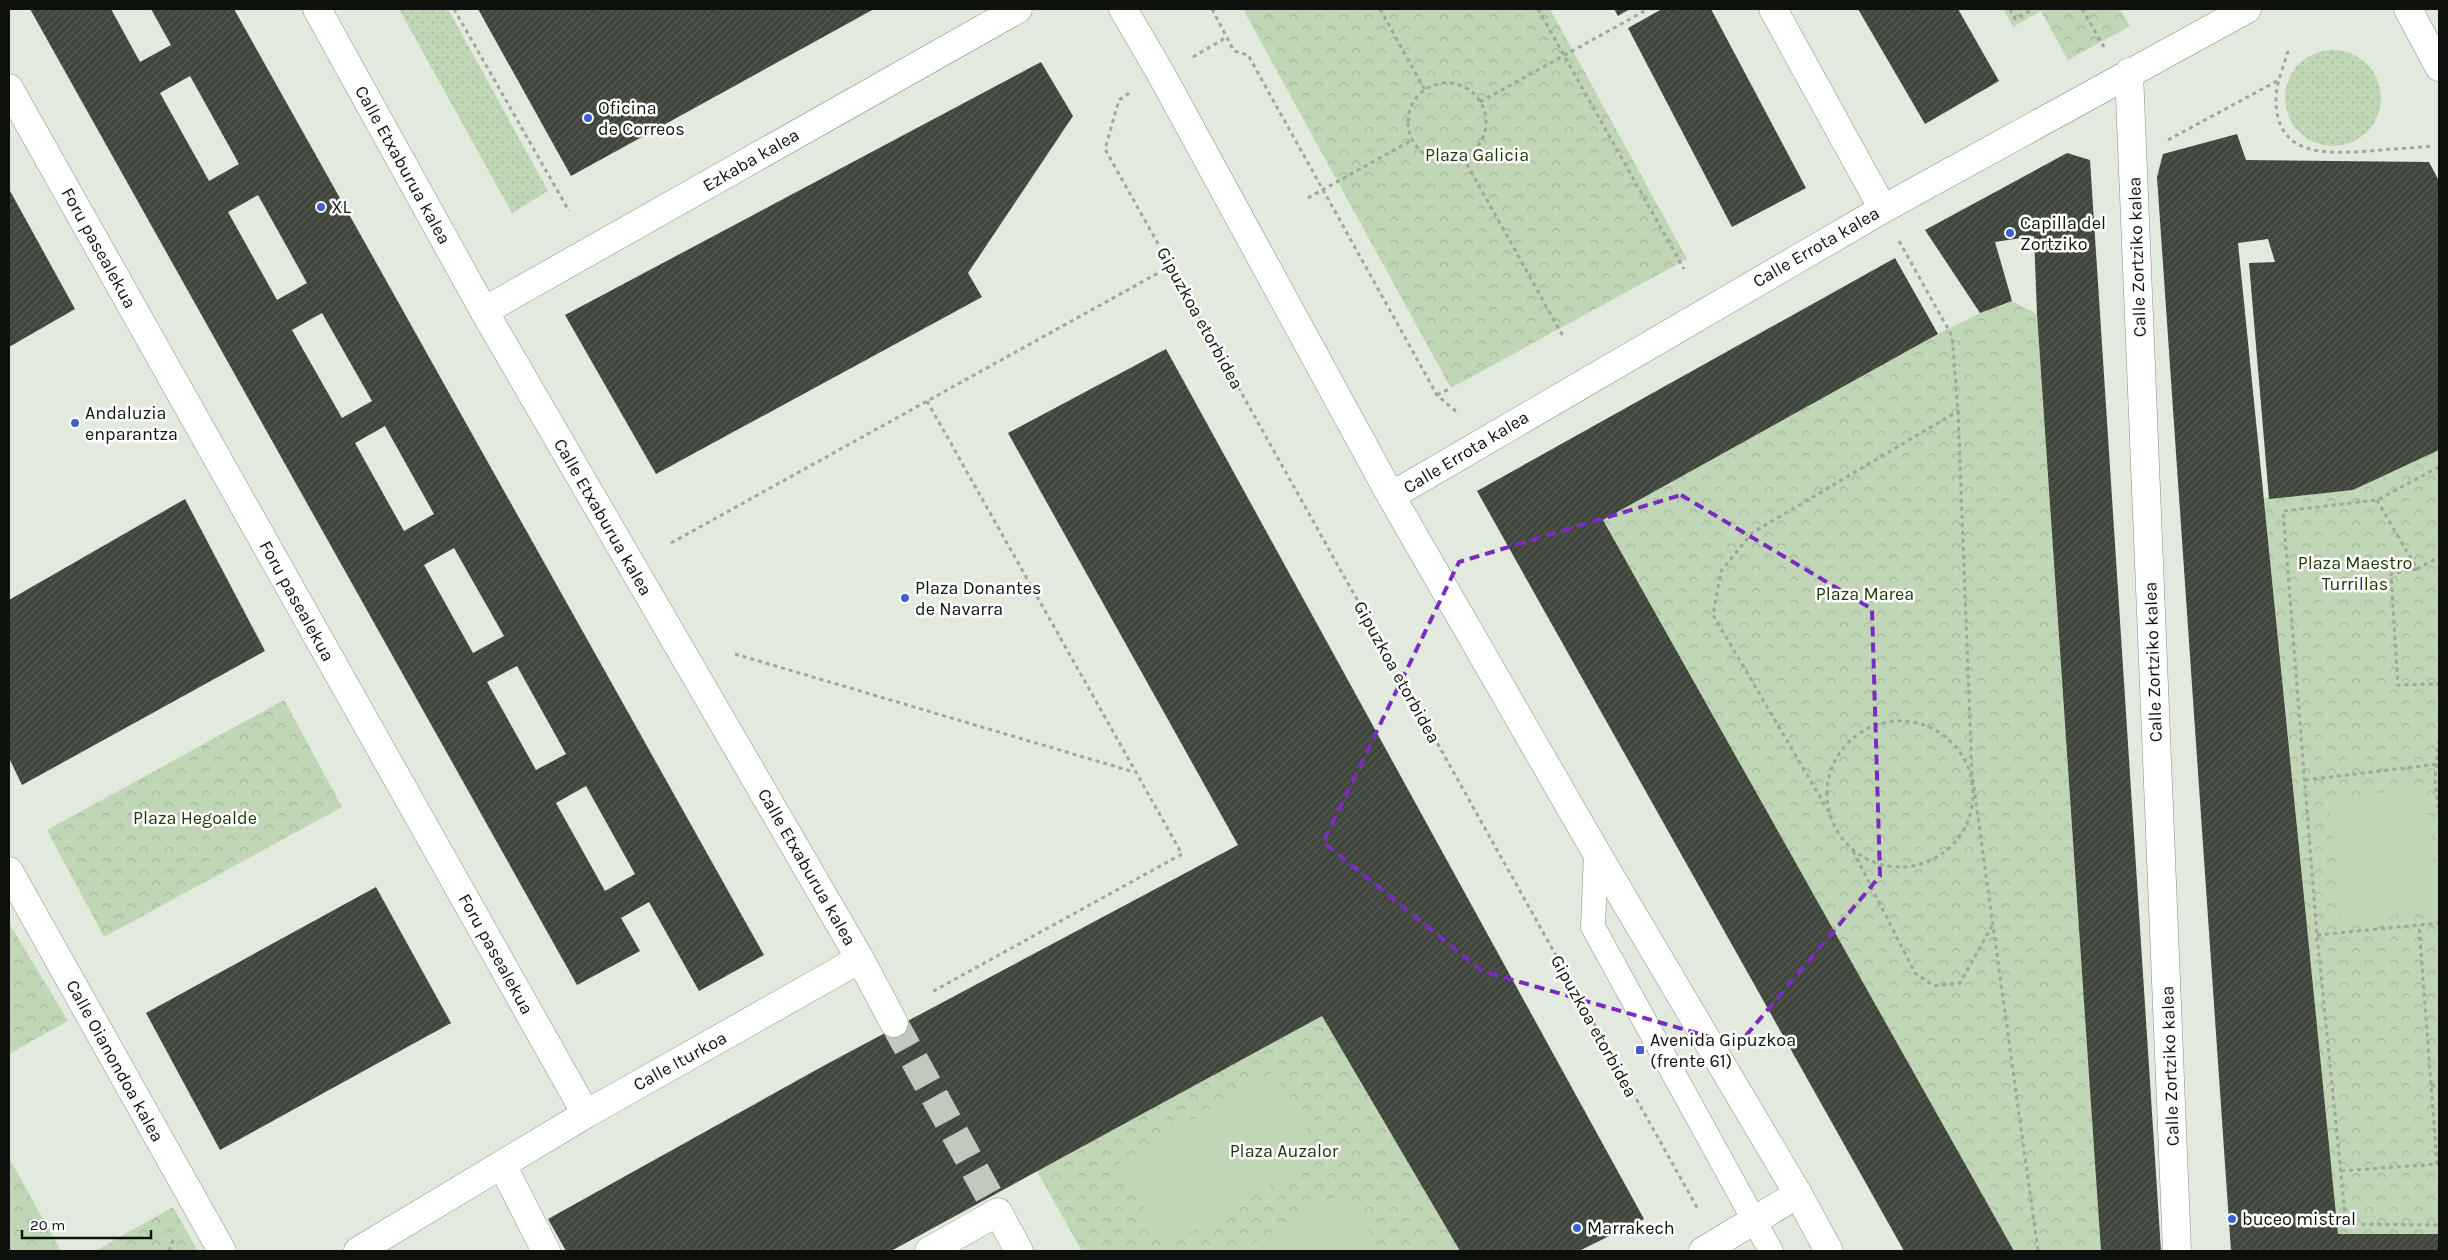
<svg xmlns="http://www.w3.org/2000/svg" width="2448" height="1260" viewBox="0 0 2448 1260" font-family="Karla,sans-serif">
<style>
.grass{fill:url(#grass-dots)}
.park{fill:url(#park-crowns)}
.pitch{fill:#c1d6b6}
.building{fill:url(#building-hatch);fill-rule:evenodd}
.lines{fill:none;stroke-linecap:round;stroke-linejoin:round}
.street-tunnel{stroke:#c1c9be;stroke-width:28;stroke-dasharray:28 14;stroke-linecap:butt}
.lane-casing{stroke:#868e82;stroke-width:25}
.street-casing{stroke:#868e82;stroke-width:29}
.secondary-casing{stroke:#868e82;stroke-width:29}
.path{stroke:#a0a79c;stroke-width:3;stroke-dasharray:4 4;stroke-linecap:butt}
.lane{stroke:#fff;stroke-width:24}
.street{stroke:#fff;stroke-width:28}
.secondary{stroke:#fff;stroke-width:28}
.marked{fill:none;stroke:#7b2cbf;stroke-width:4;stroke-dasharray:10 6;stroke-linejoin:round}
.poi-dot{fill:#3d5fd0;stroke:#fff;stroke-width:2}
.labels{text-anchor:middle;stroke-width:5;stroke-linejoin:round;paint-order:stroke}
.poi-label{font-size:18px;fill:#0d100b;stroke:#fff;text-anchor:start}
.park-label{font-size:18px;fill:#1a3702;stroke:#fff}
.street-label{font-size:18px;fill:#0d100b;stroke:#fff}
</style>
<defs>
<pattern id="grass-dots" width="8" height="8" patternUnits="userSpaceOnUse" patternTransform="scale(1.25)"><rect width="8" height="8" fill="#c1d6b6"/><path d="M2 2h.1M6 6h.1" fill="none" stroke="#a5b79b" stroke-width="1.8" stroke-linecap="round"/></pattern>
<pattern id="park-crowns" width="20" height="18" patternUnits="userSpaceOnUse" patternTransform="scale(1.25)"><rect width="20" height="18" fill="#c1d6b6"/><path d="M2 6a3 3 0 1 1 6 0M12 15a3 3 0 1 1 6 0" fill="none" stroke="#a5b79b"/></pattern>
<pattern id="building-hatch" width="6" height="6" patternUnits="userSpaceOnUse" patternTransform="scale(1.25)"><rect width="6" height="6" fill="#3e453a"/><path d="M-1 1l2-2M0 6l6-6M5 7l2-2" fill="none" stroke="#565c53"/></pattern>
</defs>
<rect width="100%" height="100%" fill="#e1eadd"/>
<!-- grass -->
<path class="grass" d="M399 9H448L548 191 512 213Z
M2285 98a48 48 0 1 1 96 0a48 48 0 1 1-96 0Z"/>
<!-- park -->
<path class="park" d="M1243 9H1550L1687 259 1451 388Z
M2003 9H2120L2130 26 2068 60 2041 11 2013 27Z
M2012 301 2037 314 2101 1251H2014L1603 520 1938 334 1980 313Z
M2439 450V1234H2338L2264 498 2353 490Z
M284 700 342 807 104 937 47 830Z
M9 923 68 1021 9 1054Z
M1322 1016 1460 1251H1082L1037 1171Z
M9 1158 61 1251H9Z
M173 1207 198 1251H95Z"/>
<!-- pitch -->
<path class="pitch" d="M2426 789 2439 911 2341 921 2329 799Z
M1273 1072 1322 1154 1167 1246 1118 1164Z
M1345 1190 1381 1251H1241Z"/>
<!-- building -->
<path class="building" d="M30 9H111L140 62 171 45 151 9H234L764 955 699 991 649 902 621 918 640 951 577 985ZM190 76 239 164 209 181 160 93ZM258 195 307 283 277 300 228 212ZM322 313 372 401 342 418 292 330ZM385 426 434 514 404 531 355 443ZM454 548 504 636 473 653 424 565ZM517 666 566 754 536 770 487 682ZM586 786 635 874 605 891 556 803Z
M478 9H874L571 176Z
M1614 9H1630L1618 16Z
M1662 9H1711L1806 188 1732 227 1628 28Z
M1858 9H1958L1999 81 1925 124Z
M1041 62 1073 116 968 273 982 297 656 474 565 315Z
M2237 134 2246 160 2429 162 2439 181V450L2353 490 2269 499 2249 263 2275 262 2268 239 2238 243 2338 1234H2439V1251H2231L2157 177 2163 154Z
M2067 153 2090 160 2161 1251H2101L2037 314 2034 236 1995 242 2012 301 1980 313 1925 230Z
M9 189 75 309 9 347Z
M1895 258 1938 334 1603 520 2014 1251H1904L1477 491Z
M1166 349 1644 1219 1579 1251H1460L1322 1016 891 1251H566L548 1219 825 1065 1238 845 1008 433Z
M185 499 265 651 22 785 9 758V600Z
M376 887 451 1023 220 1150 146 1013Z"/>
<g class="lines">
<!-- street-tunnel -->
<path class="street-tunnel" d="M894 1023 998 1212"/>
<!-- lane casing -->
<g class="lane-casing">
<path id="lane" d="M1596 852 1593 927 1771 1251"/>
</g>
<!-- street casing -->
<g class="street-casing">
<path id="street" d="M317 9 484 311 860 959 894 1023
M1773 9 1883 209
M2408 9 2439 67
M2129 72 2177 1251
M9 88 586 1114
M484 311 1018 9
M1391 496 1883 209 2247 9
M9 871 222 1251
M502 1165 546 1251
M358 1251 586 1114 860 959
M929 1251 998 1212 1019 1251
M1703 1251 1798 1194"/>
</g>
<!-- secondary casing -->
<g class="secondary-casing">
<path id="secondary" d="M1123 9 1161 74 1391 496 1596 852 1798 1194 1829 1251"/>
</g>
<!-- path -->
<path class="path" d="M454 9 569 211
M1212 9 1234 51 1248 55 1437 395 1459 414
M1380 9 1425 90
M1538 9 1684 269
M2010 9 2015 19 2033 9
M2082 9 2104 47
M2288 51C2284 66 2276 83 2276 99 2276 157 2326 154 2369 151 2391 149 2412 148 2434 146
M1193 57 1227 37
M1408 122a39 39 0 1 1 78 0a39 39 0 1 1-78 0Z
M1129 93 1119 100 1105 149 1699 1211
M1480 102 1648 9
M2168 140 2279 80
M1463 157 1564 338
M1308 198 1412 140
M1899 241 1952 336 1958 411 1972 774 2038 1251
M1437 395 1451 388
M927 401 1182 854 930 993
M2439 467 2377 500 2283 511 2317 935 2346 1224 2439 1225
M2377 500 2417 569 2391 574 2398 685 2439 684
M671 543 1160 272
M2417 569 2439 557
M735 654 1134 772
M1827 794a73 73 0 1 1 146 0a73 73 0 1 1-146 0Z
M2439 740 2435 780 2439 815
M2305 780 2439 764
M1829 812 1713 615 1721 571 1752 533 1958 411
M1853 851 1915 973 1934 986 1960 983 1992 926
M2317 935 2439 923
M2431 1086 2439 1085
M2341 1171 2437 1164 2419 925
M169 1251 173 1240"/>
<!-- lane -->
<use href="#lane" class="lane"/>
<!-- street -->
<use href="#street" class="street"/>
<!-- secondary -->
<use href="#secondary" class="secondary"/>
</g>
<!-- marked area -->
<path class="marked" d="M1681 495 1872 609 1880 876 1738 1045 1482 971 1323 842 1459 562Z"/>
<!-- markers -->
<g class="poi-dot">
<circle cx="588" cy="118" r="5"/>
<circle cx="321" cy="207" r="5"/>
<circle cx="2010" cy="233" r="5"/>
<circle cx="75" cy="423" r="5"/>
<circle cx="905" cy="598" r="5"/>
<rect x="1635" y="1045" width="10" height="10" rx="2.5"/>
<circle cx="2232" cy="1219" r="5"/>
<circle cx="1577" cy="1228" r="5"/>
</g>
<g class="labels">
<!-- poi labels -->
<g class="poi-label">
<text x="598" y="114">Oficina<tspan x="598" dy="21">de Correos</tspan></text>
<text x="331" y="213">XL</text>
<text x="2020" y="229">Capilla del<tspan x="2020" dy="21">Zortziko</tspan></text>
<text x="85" y="419">Andaluzia<tspan x="85" dy="21">enparantza</tspan></text>
<text x="915" y="594">Plaza Donantes<tspan x="915" dy="21">de Navarra</tspan></text>
<text x="1650" y="1046">Avenida Gipuzkoa<tspan x="1650" dy="21">(frente 61)</tspan></text>
<text x="2242" y="1225">buceo mistral</text>
<text x="1587" y="1234">Marrakech</text>
</g>
<!-- park labels -->
<g class="park-label">
<text x="1477" y="161">Plaza Galicia</text>
<text x="2355" y="569">Plaza Maestro<tspan x="2355" dy="21">Turrillas</tspan></text>
<text x="1865" y="600">Plaza Marea</text>
<text x="195" y="824">Plaza Hegoalde</text>
<text x="1284" y="1157">Plaza Auzalor</text>
</g>
<!-- street labels -->
<g class="street-label">
<text transform="translate(751 160) rotate(-30)" y="6">Ezkaba kalea</text>
<text transform="translate(403 165) rotate(61)" y="6">Calle Etxaburua kalea</text>
<text transform="translate(1816 247) rotate(-30)" y="6">Calle Errota kalea</text>
<text transform="translate(99 248) rotate(61)" y="6">Foru pasealekua</text>
<text transform="translate(2137 257) rotate(-92)" y="6">Calle Zortziko kalea</text>
<text transform="translate(1200 318) rotate(61)" y="6">Gipuzkoa etorbidea</text>
<text transform="translate(1466 452) rotate(-31)" y="6">Calle Errota kalea</text>
<text transform="translate(603 517) rotate(60)" y="6">Calle Etxaburua kalea</text>
<text transform="translate(297 601) rotate(61)" y="6">Foru pasealekua</text>
<text transform="translate(2153 662) rotate(-92)" y="6">Calle Zortziko kalea</text>
<text transform="translate(1397 672) rotate(61)" y="6">Gipuzkoa etorbidea</text>
<text transform="translate(807 867) rotate(60)" y="6">Calle Etxaburua kalea</text>
<text transform="translate(496 954) rotate(61)" y="6">Foru pasealekua</text>
<text transform="translate(1594 1026) rotate(61)" y="6">Gipuzkoa etorbidea</text>
<text transform="translate(115 1061) rotate(61)" y="6">Calle Oianondoa kalea</text>
<text transform="translate(680 1061) rotate(-29)" y="6">Calle Iturkoa</text>
<text transform="translate(2170 1066) rotate(-92)" y="6">Calle Zortziko kalea</text>
</g>
</g>
<!-- border -->
<rect width="2448" height="1260" fill="none" stroke="#0d100b" stroke-width="20"/>
<!-- scale -->
<path d="M22 1230v8h129v-8" fill="none" stroke="#0d100b" stroke-width="2.5"/>
<text x="30" y="1230" font-size="15" fill="#0d100b" stroke="#ffffff" stroke-width="4" paint-order="stroke">20 m</text>
</svg>
